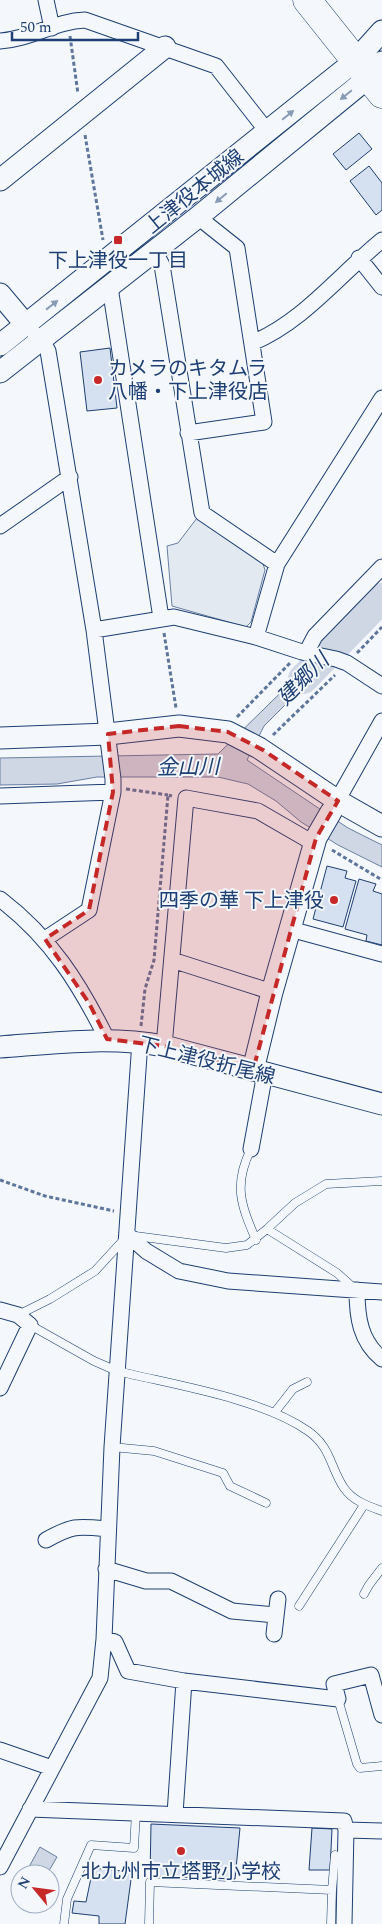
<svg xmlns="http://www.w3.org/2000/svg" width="382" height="1924" viewBox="0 0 382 1924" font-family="Spectral,'Noto Sans JP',serif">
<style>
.green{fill:#e3e9f0;stroke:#687fa3}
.water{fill:#cfd7e4;stroke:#687fa3}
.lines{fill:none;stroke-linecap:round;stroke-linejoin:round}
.river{stroke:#cfd7e4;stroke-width:30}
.building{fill:#d5e0f0;stroke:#1d3f73}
.lane-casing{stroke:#1d3f73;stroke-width:9}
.street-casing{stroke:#1d3f73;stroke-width:17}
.secondary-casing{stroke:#1d3f73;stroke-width:23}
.highway-casing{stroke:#1d3f73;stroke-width:29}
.path{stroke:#5e769c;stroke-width:3;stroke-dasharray:4 2.5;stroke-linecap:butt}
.lane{stroke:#f4f7fb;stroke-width:8}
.street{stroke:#f4f7fb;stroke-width:15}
.secondary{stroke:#f4f7fb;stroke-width:21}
.highway{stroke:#f4f7fb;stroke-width:28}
.oneway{fill:#889bb7}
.marked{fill:#c62828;fill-opacity:0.2;stroke:#c62828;stroke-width:4;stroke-dasharray:10 6;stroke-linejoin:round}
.poi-dot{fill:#c62828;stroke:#f4f7fb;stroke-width:2}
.labels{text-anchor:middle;stroke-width:4;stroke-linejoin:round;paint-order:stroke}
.street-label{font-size:20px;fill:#1d3f73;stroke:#f4f7fb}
.poi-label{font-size:20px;fill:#1d3f73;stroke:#f4f7fb}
.water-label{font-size:21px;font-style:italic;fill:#1d3f73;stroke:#f4f7fb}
</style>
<rect width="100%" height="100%" fill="#f4f7fb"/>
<!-- green -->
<path class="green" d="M197 518 262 561 265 570 251 622 246 627 172 606 167 546 178 543Z"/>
<!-- water -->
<path class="water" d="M313 661 325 665 264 726 247 760 348 828 382 845V867L338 845 301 822 276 801 248 784 218 777H97L57 784 0 785V758L218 754Z
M40 1847 57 1857 47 1874H25Z"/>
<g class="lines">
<!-- river -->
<path class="river" d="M303 679 382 598"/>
</g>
<!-- building -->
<path class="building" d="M359 133 372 149 346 170 333 154Z
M369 166 382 183V210L376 215 350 181Z
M110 348 117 408 87 411 80 352Z
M327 866 347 871 345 878 356 881 343 927 313 919Z
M359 879 376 884 373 891 382 894V945L366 941 367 935 345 929Z
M151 1824 240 1828 235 1879 150 1876Z
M312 1828 332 1829 330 1870H309Z
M93 1868 132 1872 125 1924H99V1916L72 1913 74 1901 86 1902Z"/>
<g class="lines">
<!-- lane casing -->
<g class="lane-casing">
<path id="lane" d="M251 1149C233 1185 241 1205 256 1240
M267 1229 337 1273 355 1289
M18 1315 50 1299 95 1271 128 1235 226 1248 247 1245 267 1229 295 1203 326 1184 382 1181
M30 1325 94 1361 117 1371C174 1385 260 1398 308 1431 331 1447 330 1467 344 1488 353 1501 368 1506 382 1511
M275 1412 293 1389 307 1382
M112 1447 154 1451 223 1473 230 1486 266 1503
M364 1594 369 1585 382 1568
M299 1606 364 1505
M338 1699 357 1764 360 1768 382 1766
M332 1890 335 1855
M64 1924 67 1899 91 1845 134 1848 136 1812
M149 1924 150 1882 332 1890 331 1924"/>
</g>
<!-- street casing -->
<g class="street-casing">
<path id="street" d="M46 0 52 28
M0 41C32 39 55 21 85 20L216 66 267 131
M155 252 162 265 202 513 277 564
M359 258 382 287
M110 287 161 618
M35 334 42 340 48 351 94 630 113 779V792L89 910 45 939
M252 343C303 322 339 275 382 240
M188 433 264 422 237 248 198 217
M0 526 70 477
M94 630 174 617 256 637 302 652 336 659 347 663 382 686
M256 637 277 564 382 398
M306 653 315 636 382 567
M0 796 113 792
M333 808 382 721
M0 899C51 938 79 983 107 1039
M290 929 382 954
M172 960 272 992
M164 1046 186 798 258 811 315 844
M251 1149 265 1073
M128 1235 146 1251 179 1271 228 1281 382 1292
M357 1290C357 1317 360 1341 382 1359
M0 1310 18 1315 30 1325 0 1388
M46 1540C73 1525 77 1526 108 1529
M106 1569 146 1581H171L232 1611 275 1615
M274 1634 278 1599
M104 1639 115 1642 128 1671 184 1681 338 1699 334 1684 371 1675 382 1715
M0 1750 52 1768
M30 1809 344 1821 346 1830
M175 1814 184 1681
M0 1867 100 1678 104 1639 112 1447 140 1041
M344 1924 346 1830 382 1831"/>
</g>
<!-- secondary casing -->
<g class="secondary-casing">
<path id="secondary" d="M0 180 165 47
M0 294 26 325
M0 345 355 61 382 31
M0 372 198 217 369 77 382 62
M0 738 108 734 179 726 228 732 259 748 338 801 382 826
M0 1047C55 1043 109 1036 164 1046L382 1104
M253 1070 272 992 316 838 331 812"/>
</g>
<!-- highway casing -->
<g class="highway-casing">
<path id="highway" d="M307 0 382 94"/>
</g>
<!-- path -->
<path class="path" d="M70 36 78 94
M85 135 103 240
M164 633 176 708
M357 653 382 627
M237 717 290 663
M273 735 335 675
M126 789 168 795
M332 850 382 880
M141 1026 145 989 154 960 168 795 172 796
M0 1180 45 1196 114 1211"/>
<!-- lane -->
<use href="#lane" class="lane"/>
<!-- street -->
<use href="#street" class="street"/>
<!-- secondary -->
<use href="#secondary" class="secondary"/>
<!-- highway -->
<use href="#highway" class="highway"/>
</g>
<!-- one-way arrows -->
<defs><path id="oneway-solid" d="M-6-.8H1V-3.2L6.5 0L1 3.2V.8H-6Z" transform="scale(1.25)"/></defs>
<g class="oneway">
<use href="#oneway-solid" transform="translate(346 95) rotate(141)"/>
<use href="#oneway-solid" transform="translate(288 115) rotate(-39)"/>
<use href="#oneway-solid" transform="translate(221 198) rotate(140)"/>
<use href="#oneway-solid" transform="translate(52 305) rotate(-38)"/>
</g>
<!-- marked area -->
<path class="marked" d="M179 726 228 732 263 750 338 801 316 838 253 1070 164 1046 107 1039 89 1003 45 939 89 910 113 792 108 734Z"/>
<!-- markers -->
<g class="poi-dot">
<rect x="113" y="235" width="10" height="10" rx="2.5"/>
<circle cx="98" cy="380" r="5"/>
<circle cx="334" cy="900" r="5"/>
<circle cx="181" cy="1851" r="5"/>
</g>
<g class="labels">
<!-- street labels -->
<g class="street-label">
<text transform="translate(194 191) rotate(-39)" y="7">上津役本城線</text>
<text transform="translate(207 1060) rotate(14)" y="7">下上津役折尾線</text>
</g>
<!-- poi labels -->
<g class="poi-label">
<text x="118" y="267">下上津役一丁目</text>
<text x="108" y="375" text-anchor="start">カメラのキタムラ<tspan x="108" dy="23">八幡・下上津役店</tspan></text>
<text x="324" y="907" text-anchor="end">四季の華 下上津役</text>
<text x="181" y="1878">北九州市立塔野小学校</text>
</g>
<!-- water labels -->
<g class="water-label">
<text transform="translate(303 679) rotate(-45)" y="7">建郷川</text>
<text transform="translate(188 767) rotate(-1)" y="7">金山川</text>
</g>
</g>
<!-- north arrow -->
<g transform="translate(35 1889) rotate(299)"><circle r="24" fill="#f4f7fb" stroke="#9eadc5"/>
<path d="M0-4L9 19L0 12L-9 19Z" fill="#c62828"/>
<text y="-8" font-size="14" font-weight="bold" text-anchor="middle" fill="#1d3f73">N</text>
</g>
<!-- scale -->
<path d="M12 32v8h126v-8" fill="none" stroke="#1d3f73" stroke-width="2.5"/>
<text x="20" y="32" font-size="15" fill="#1d3f73" stroke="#f4f7fb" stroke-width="4" paint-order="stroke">50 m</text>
</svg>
